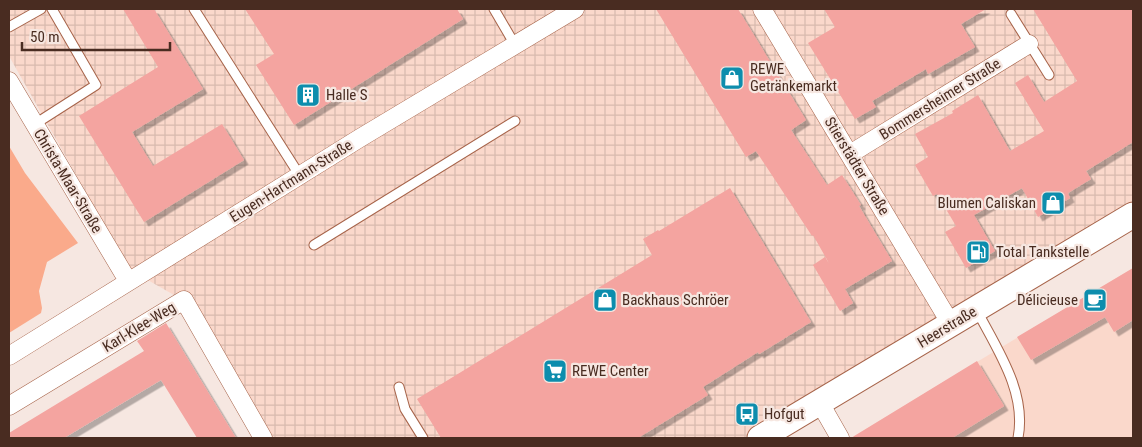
<svg xmlns="http://www.w3.org/2000/svg" width="1142" height="447" viewBox="0 0 1142 447" font-family="'Roboto Condensed',sans-serif">
<style>
.built{fill:#fad8cb}
.industrial{fill:url(#industrial-grid)}
.green{fill:#faaa8b}
.building{fill:#f4a4a0;filter:url(#shadow)}
.lines{fill:none;stroke-linecap:round;stroke-linejoin:round}
.lane-casing{stroke:#a7644a;stroke-width:11}
.street-casing{stroke:#a7644a;stroke-width:19}
.secondary-casing{stroke:#a7644a;stroke-width:27}
.lane{stroke:#fff;stroke-width:9}
.street{stroke:#fff;stroke-width:18}
.secondary{stroke:#fff;stroke-width:25}
.labels{text-anchor:middle;stroke-width:4.5;stroke-linejoin:round;paint-order:stroke}
.poi-label{font-size:15px;fill:#492c21;stroke:#f6e7e1;text-anchor:start}
.street-label{font-size:15px;fill:#492c21;stroke:#f6e7e1}
</style>
<defs>
<pattern id="industrial-grid" width="8" height="8" patternUnits="userSpaceOnUse" patternTransform="scale(1.25)"><rect width="8" height="8" fill="#fad8cb"/><path d="M0 4h8M4 0v8" fill="none" stroke="#d8baae"/></pattern>
<filter id="shadow"><feDropShadow dx="4.5" dy="4.5" stdDeviation="0" flood-color="#0004"/></filter>
</defs>
<rect width="100%" height="100%" fill="#f6e7e1"/>
<!-- built -->
<path class="built" d="M1133 268V438H855L854 436Z"/>
<!-- industrial -->
<path class="industrial" d="M9 9H1133V220L761 438H257L174 295 130 270 9 56Z"/>
<!-- green -->
<path class="green" d="M9 146 25 173 78 243 47 262 39 291 42 308 41 313 9 333Z"/>
<!-- building -->
<path class="building" d="M123 9H154L203 89 132 132 153 166 222 124 244 160 144 222 79 116 158 67Z
M245 9H457L463 19 294 125 256 65 274 54Z
M656 9H738L806 120 791 130 827 185 842 175 861 205 859 206 892 261 845 289 853 303 840 311 813 265 825 257 830 265 813 235 812 236 756 151 746 157Z
M824 9H986L961 24 975 47 928 74 926 69 872 101 876 107 855 119 808 43 835 27Z
M1033 9H1133V142L1086 171 1091 179 1068 193 1070 198 1038 217 1022 188 974 215 995 251 966 268 945 232 956 226 937 194 933 196 915 165 928 157 915 134 953 113 952 111 978 95 1010 151 1044 131 1015 83 1028 75 1044 102 1077 81Z
M730 188 811 322 759 354 758 352 703 387 708 395 638 438H441L417 399 652 255 643 239 658 230 659 231Z
M1133 268V320L1114 332 1105 317 1031 360 1017 337Z
M166 323 236 438H197L161 380 64 438H9V433L144 351 137 341Z
M977 361 1004 406 952 438H851Z"/>
<g class="lines">
<!-- lane casing -->
<g class="lane-casing">
<path id="lane" d="M194 9 300 176
M494 9 515 45
M1011 14 1049 75
M9 27 41 9
M35 124 96 85 52 9
M314 245 515 121
M976 309C997 349 1027 392 1018 438
M399 387 405 409 423 438"/>
</g>
<!-- street casing -->
<g class="street-casing">
<path id="street" d="M762 9 951 324
M9 81 128 281
M850 154 1029 44
M9 356 360 138 575 9
M820 403 840 438
M9 406 184 300 263 438"/>
</g>
<!-- secondary casing -->
<g class="secondary-casing">
<path id="secondary" d="M760 438 1133 215"/>
</g>
<!-- lane -->
<use href="#lane" class="lane"/>
<!-- street -->
<use href="#street" class="street"/>
<!-- secondary -->
<use href="#secondary" class="secondary"/>
</g>
<!-- icons -->
<defs>
<g id="shop-square" transform="scale(1.25)"><rect x="-9" y="-9" width="18" height="18" rx="4" fill="#0d8dad" stroke="#f6e7e1"/><path d="M-5-2.5h2.3a2.7 3.5 0 0 1 5.4 0H5L5.5 6h-11ZM-1.5-2.5h3a1.5 2.3 0 0 0-3 0Z" fill="#fff"/></g>
<g id="building-square" transform="scale(1.25)"><rect x="-9" y="-9" width="18" height="18" rx="4" fill="#0d8dad" stroke="#f6e7e1"/><path d="M-4-6H4V6H1V3H-1V6H-4ZM-2.5-4.3h1.7v1.8h-1.7ZM.8-4.3h1.7v1.8H.8ZM-2.5-1h1.7V.8h-1.7ZM.8-1h1.7V.8H.8Z" fill="#fff"/></g>
<g id="fuel-square" transform="scale(1.25)"><rect x="-9" y="-9" width="18" height="18" rx="4" fill="#0d8dad" stroke="#f6e7e1"/><path d="M-5.5-6h7V0h2V4h1.3V-2.5L3-4.5l.8-.8L6-3V5H2.5V1h-1V6h-7ZM-4.2-4.7v3.2H.2V-4.7Z" fill="#fff"/></g>
<g id="cafe-square" transform="scale(1.25)"><rect x="-9" y="-9" width="18" height="18" rx="4" fill="#0d8dad" stroke="#f6e7e1"/><path d="M-5.5-4.5H6V0H3Q3 3.5 0 3.5H-2.5Q-5.5 3.5-5.5 0ZM3-3.2v2h1.7v-2ZM-6 4.5H4V6H-6Z" fill="#fff"/></g>
<g id="supermarket-square" transform="scale(1.25)"><rect x="-9" y="-9" width="18" height="18" rx="4" fill="#0d8dad" stroke="#f6e7e1"/><path d="M-6-5.5h2.5l.6 2H6L4.5 2H-2.5L-4.4-4H-6ZM-1.5 3.2a1.3 1.3 0 1 0 .1 0ZM3 3.2a1.3 1.3 0 1 0 .1 0Z" fill="#fff"/></g>
<g id="bus-square" transform="scale(1.25)"><rect x="-9" y="-9" width="18" height="18" rx="4" fill="#0d8dad" stroke="#f6e7e1"/><path d="M-5-6H5V4H4V6H2V4H-2V6H-4V4H-5ZM-3.5-4V0h7V-4ZM-3.5 1.2v1.5H-2V1.2ZM2 1.2v1.5H3.5V1.2Z" fill="#fff"/></g>
</defs>
<g fill-rule="evenodd">
<use href="#shop-square" x="732" y="78"/>
<use href="#building-square" x="308" y="95"/>
<use href="#shop-square" x="1053" y="203"/>
<use href="#fuel-square" x="978" y="252"/>
<use href="#shop-square" x="605" y="300"/>
<use href="#cafe-square" x="1095" y="300"/>
<use href="#supermarket-square" x="555" y="371"/>
<use href="#bus-square" x="747" y="414"/>
</g>
<g class="labels">
<!-- poi labels -->
<g class="poi-label">
<text x="750" y="74">REWE<tspan x="750" dy="17">Getränkemarkt</tspan></text>
<text x="326" y="100">Halle S</text>
<text x="1036" y="208" text-anchor="end">Blumen Caliskan</text>
<text x="996" y="257">Total Tankstelle</text>
<text x="622" y="305">Backhaus Schröer</text>
<text x="1078" y="305" text-anchor="end">Délicieuse</text>
<text x="572" y="376">REWE Center</text>
<text x="764" y="419">Hofgut</text>
</g>
<!-- street labels -->
<g class="street-label">
<text transform="translate(940 99) rotate(-32)" y="5">Bommersheimer Straße</text>
<text transform="translate(857 166) rotate(59)" y="5">Stierstädter Straße</text>
<text transform="translate(68 181) rotate(59)" y="5">Christa-Maar-Straße</text>
<text transform="translate(291 181) rotate(-32)" y="5">Eugen-Hartmann-Straße</text>
<text transform="translate(139 327) rotate(-31)" y="5">Karl-Klee-Weg</text>
<text transform="translate(947 327) rotate(-31)" y="5">Heerstraße</text>
</g>
</g>
<!-- border -->
<rect width="1142" height="447" fill="none" stroke="#492c21" stroke-width="20"/>
<!-- scale -->
<path d="M22 42v8h148v-8" fill="none" stroke="#492c21" stroke-width="2.5"/>
<text x="30" y="42" font-size="15" fill="#492c21" stroke="#f6e7e1" stroke-width="4" paint-order="stroke">50 m</text>
</svg>
